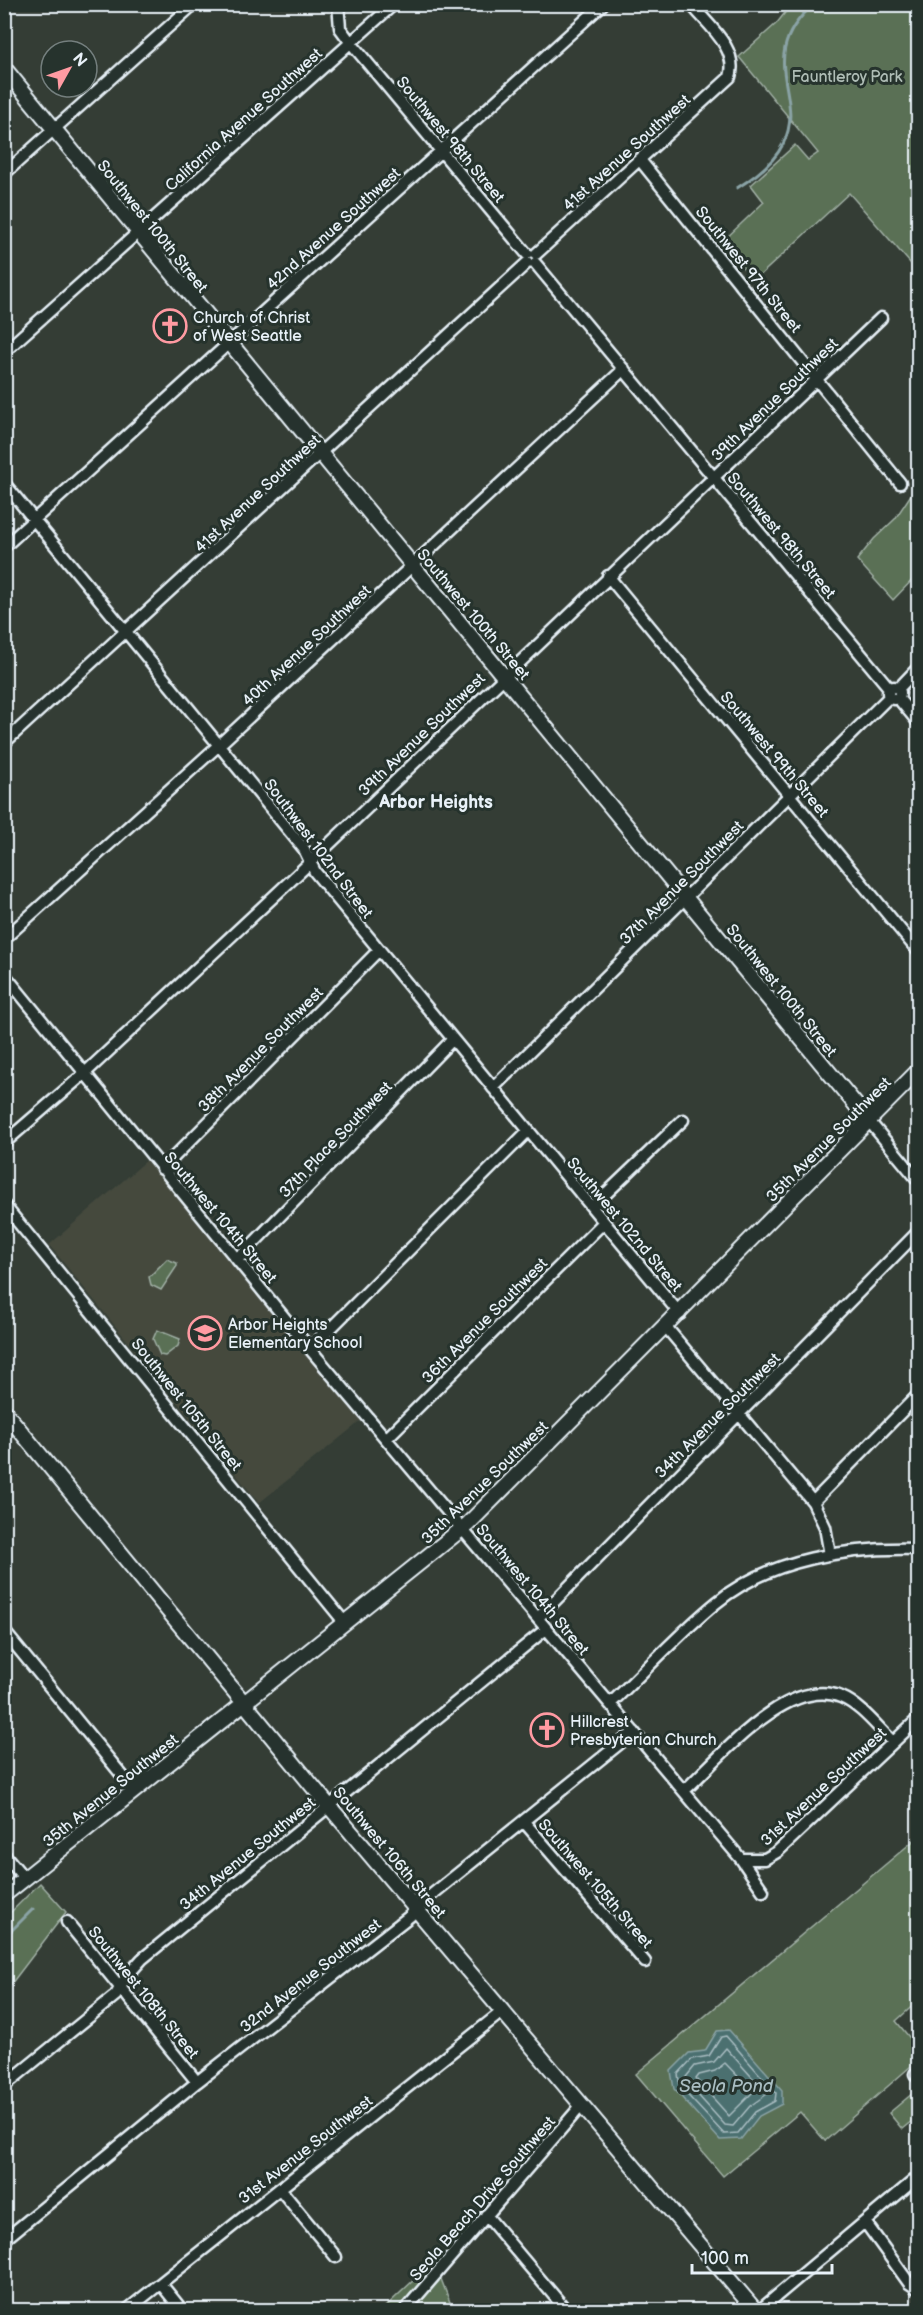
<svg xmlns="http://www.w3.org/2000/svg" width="923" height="2315" viewBox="0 0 923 2315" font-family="'Balsamiq Sans',sans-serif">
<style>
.built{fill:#44493e}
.green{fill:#5a7054;stroke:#a1b0a6;stroke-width:1.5}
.water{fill:#4b6f70;stroke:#8aa3a6;stroke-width:1.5}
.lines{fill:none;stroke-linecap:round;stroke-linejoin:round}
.shore{stroke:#a9bdc2;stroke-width:1.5}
.stream{stroke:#8aa3a6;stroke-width:3}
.minor-casing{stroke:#e8f1f8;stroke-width:15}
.tertiary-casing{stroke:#e8f1f8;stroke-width:18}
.minor{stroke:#26332d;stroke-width:10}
.tertiary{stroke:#26332d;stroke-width:14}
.labels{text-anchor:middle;stroke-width:6;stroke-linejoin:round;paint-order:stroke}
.park-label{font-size:16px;fill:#afbdb6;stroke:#26332d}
.street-label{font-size:16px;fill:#e8f1f8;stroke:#26332d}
.poi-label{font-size:16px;fill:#e8f1f8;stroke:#26332d;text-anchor:start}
.neighbourhood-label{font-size:18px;font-weight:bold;fill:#e8f1f8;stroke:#26332d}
.water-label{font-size:18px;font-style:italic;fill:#a9bdc2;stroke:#26332d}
</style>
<rect width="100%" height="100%" fill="#343d35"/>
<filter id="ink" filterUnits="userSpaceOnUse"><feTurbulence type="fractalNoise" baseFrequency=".0167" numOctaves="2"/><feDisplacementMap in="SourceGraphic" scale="12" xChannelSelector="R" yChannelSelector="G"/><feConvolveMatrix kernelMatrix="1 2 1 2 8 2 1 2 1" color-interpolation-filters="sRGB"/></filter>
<g filter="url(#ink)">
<!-- built -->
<path class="built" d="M147 1160 361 1421 259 1503 49 1245Z"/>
<!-- green -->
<path class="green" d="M791 5H918V272L849 193 754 281 722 242 764 202 751 185 795 145 808 160 818 153 739 57 777 23Z
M918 484V574L893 600 857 560 874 539 895 519Z
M167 1259 177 1263V1266L161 1290 151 1285 149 1277Z
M157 1330 180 1339 178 1346 165 1356 160 1355 153 1339Z
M918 1837V2001L896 2021 918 2048V2060L825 2141 800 2112 723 2176 636 2074Z
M40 1883 66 1912 5 1992V1918Z
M913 2093 918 2099V2116L902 2129 889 2113Z
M434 2261 453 2310H382Z"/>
<!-- water -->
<path class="water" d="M729 2030 782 2090V2104L759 2116 741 2139 720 2140 674 2089 671 2071 689 2053 705 2051 717 2031Z"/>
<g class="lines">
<!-- shore -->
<path class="shore" d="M726 2036 776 2093 775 2101 755 2112 738 2133 724 2134 680 2087 678 2074 692 2059 709 2056 721 2037Z
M726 2048 767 2094 750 2106 733 2126 725 2125 687 2083 686 2077 695 2066 714 2062Z
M725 2063 753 2092 729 2116 696 2079 699 2075 715 2071Z"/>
<!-- stream -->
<path class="stream" d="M737 188C755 177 774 163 783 144 808 96 752 58 814 4
M4 1938 33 1909"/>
<!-- minor casing -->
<g class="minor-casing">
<path id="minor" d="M338 4 340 28 351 43 527 254
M640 160 900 483
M4 174 194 4
M536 254 730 77C739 49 708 25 691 4
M535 263 890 689
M4 352 394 4
M4 483 304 849 315 872 680 1314
M4 547 603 4
M608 576 918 951
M888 693a6 6 0 1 1 12 0a6 6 0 1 1-12 0Z
M898 689 918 668
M898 698 918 722
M4 743 527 263
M4 939 220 744 624 369
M4 974 310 1349 741 1859 763 1891
M493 1088 889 697
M869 1121 918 1180
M4 1143 85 1073 301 871 881 318
M162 1169 379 950
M4 1205 345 1623
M592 1207 683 1120
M238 1259 453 1039
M666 1327 813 1502 825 1527 830 1555
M310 1349 528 1131
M386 1439 604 1222
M813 1502 918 1395
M538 1618 918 1232
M4 1631 135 1791
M610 1704C645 1671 678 1634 716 1603 770 1558 850 1547 918 1549
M684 1791C720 1758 787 1675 841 1697 861 1705 878 1728 893 1742
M525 1823 645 1962
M4 1854 25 1879
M741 1859H765L777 1852 918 1719
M67 1922 197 2082
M915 2074 918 2078
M4 2086 116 1995 126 1977 142 1959 546 1629
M280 2189 336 2257
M486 2215 566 2310
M865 2222 909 2283 918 2289
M4 2240 197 2082 410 1916 424 1901 634 1732
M161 2284 182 2310
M127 2310 503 2011
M405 2310 581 2106
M760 2310 918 2177"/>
</g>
<!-- tertiary casing -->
<g class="tertiary-casing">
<path id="tertiary" d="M4 68 869 1121
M4 1411 328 1805 755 2310
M4 1895 468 1524 918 1071"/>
</g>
<!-- minor -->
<use href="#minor" class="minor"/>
<!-- tertiary -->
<use href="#tertiary" class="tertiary"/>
</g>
</g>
<!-- icons -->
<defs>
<g id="church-ring" transform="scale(1.725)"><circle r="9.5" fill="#26332d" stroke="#ff9aa2" stroke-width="1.5"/><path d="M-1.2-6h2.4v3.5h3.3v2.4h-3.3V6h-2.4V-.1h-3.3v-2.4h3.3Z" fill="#ff9aa2"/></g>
<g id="school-ring" transform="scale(1.725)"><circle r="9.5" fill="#26332d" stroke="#ff9aa2" stroke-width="1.5"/><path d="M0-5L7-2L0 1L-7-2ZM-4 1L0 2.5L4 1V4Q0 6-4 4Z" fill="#ff9aa2"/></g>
</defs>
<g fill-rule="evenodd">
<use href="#church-ring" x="170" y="326"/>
<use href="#school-ring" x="205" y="1333"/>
<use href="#church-ring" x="547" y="1730"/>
</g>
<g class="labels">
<!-- park labels -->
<g class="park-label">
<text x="847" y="82">Fauntleroy Park</text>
</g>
<!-- street labels -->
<g class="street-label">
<text transform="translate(243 119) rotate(-42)" y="6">California Avenue Southwest</text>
<text transform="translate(451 139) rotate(50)" y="6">Southwest 98th Street</text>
<text transform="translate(626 152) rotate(-42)" y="6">41st Avenue Southwest</text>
<text transform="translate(153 226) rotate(51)" y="6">Southwest 100th Street</text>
<text transform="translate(333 228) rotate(-42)" y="6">42nd Avenue Southwest</text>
<text transform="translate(749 269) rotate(51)" y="6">Southwest 97th Street</text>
<text transform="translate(774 399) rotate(-44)" y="6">39th Avenue Southwest</text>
<text transform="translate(257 493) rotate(-43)" y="6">41st Avenue Southwest</text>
<text transform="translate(782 535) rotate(50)" y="6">Southwest 98th Street</text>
<text transform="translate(474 614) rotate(50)" y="6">Southwest 100th Street</text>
<text transform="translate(306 645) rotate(-43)" y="6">40th Avenue Southwest</text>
<text transform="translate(421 734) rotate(-44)" y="6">39th Avenue Southwest</text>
<text transform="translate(775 754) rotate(50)" y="6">Southwest 99th Street</text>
<text transform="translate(319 848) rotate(53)" y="6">Southwest 102nd Street</text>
<text transform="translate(681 882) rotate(-45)" y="6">37th Avenue Southwest</text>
<text transform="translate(782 990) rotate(51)" y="6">Southwest 100th Street</text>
<text transform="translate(260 1049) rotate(-45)" y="6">38th Avenue Southwest</text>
<text transform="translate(335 1139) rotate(-46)" y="6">37th Place Southwest</text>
<text transform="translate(828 1139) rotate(-45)" y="6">35th Avenue Southwest</text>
<text transform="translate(221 1217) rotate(50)" y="6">Southwest 104th Street</text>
<text transform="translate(625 1224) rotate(50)" y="6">Southwest 102nd Street</text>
<text transform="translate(484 1320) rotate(-45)" y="6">36th Avenue Southwest</text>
<text transform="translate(187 1404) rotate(51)" y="6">Southwest 105th Street</text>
<text transform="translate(717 1415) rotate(-45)" y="6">34th Avenue Southwest</text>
<text transform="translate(484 1482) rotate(-44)" y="6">35th Avenue Southwest</text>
<text transform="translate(533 1589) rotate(50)" y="6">Southwest 104th Street</text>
<text transform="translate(823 1786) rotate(-43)" y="6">31st Avenue Southwest</text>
<text transform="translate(110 1790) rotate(-39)" y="6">35th Avenue Southwest</text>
<text transform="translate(390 1852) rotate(50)" y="6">Southwest 106th Street</text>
<text transform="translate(247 1853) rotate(-39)" y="6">34th Avenue Southwest</text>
<text transform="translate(596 1883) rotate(49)" y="6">Southwest 105th Street</text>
<text transform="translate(310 1975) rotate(-38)" y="6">32nd Avenue Southwest</text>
<text transform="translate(144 1992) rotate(51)" y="6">Southwest 108th Street</text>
<text transform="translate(305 2149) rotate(-38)" y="6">31st Avenue Southwest</text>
<text transform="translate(482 2198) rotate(-49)" y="6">Seola Beach Drive Southwest</text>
</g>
<!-- poi labels -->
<g class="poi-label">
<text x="193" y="323">Church of Christ<tspan x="193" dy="18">of West Seattle</tspan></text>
<text x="228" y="1330">Arbor Heights<tspan x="228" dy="18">Elementary School</tspan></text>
<text x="570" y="1727">Hillcrest<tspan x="570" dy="18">Presbyterian Church</tspan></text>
</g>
<!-- neighbourhood labels -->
<g class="neighbourhood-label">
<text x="436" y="808">Arbor Heights</text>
</g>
<!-- water labels -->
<g class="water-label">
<text x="726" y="2092">Seola Pond</text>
</g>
</g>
<!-- margin -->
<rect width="923" height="2315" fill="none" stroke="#26332d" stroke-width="24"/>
<rect x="12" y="12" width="899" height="2291" fill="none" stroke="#e8f1f8" stroke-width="2" filter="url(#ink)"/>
<!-- north arrow -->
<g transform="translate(69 69) rotate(50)"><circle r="28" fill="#26332d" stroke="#747f7e" stroke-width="1.5"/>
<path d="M0-4.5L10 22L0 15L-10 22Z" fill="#ff9aa2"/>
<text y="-9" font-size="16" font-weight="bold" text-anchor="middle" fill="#e8f1f8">N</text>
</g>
<!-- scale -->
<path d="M692 2264v9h140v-9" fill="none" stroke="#e8f1f8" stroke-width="3"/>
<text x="701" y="2264" font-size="18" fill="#e8f1f8" stroke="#26332d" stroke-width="4.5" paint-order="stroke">100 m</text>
</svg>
